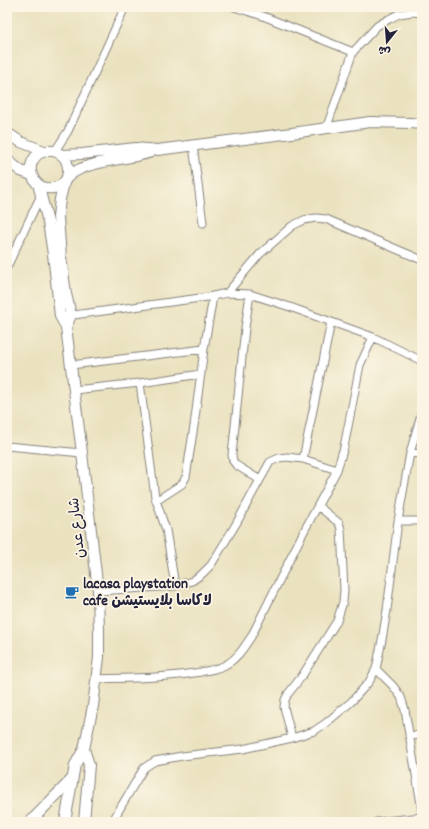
<svg xmlns="http://www.w3.org/2000/svg" width="429" height="829" viewBox="0 0 429 829" font-family="Dekko,'Playpen Sans Arabic',sans-serif">
<style>
.lines{fill:none;stroke-linecap:round;stroke-linejoin:round}
.street-casing{stroke:#86827d;stroke-width:9}
.secondary-casing{stroke:#86827d;stroke-width:12}
.street{stroke:#fff;stroke-width:7}
.secondary{stroke:#fff;stroke-width:10}
.labels{text-anchor:middle;stroke-width:3.5;stroke-linejoin:round;paint-order:stroke}
.street-label{font-size:15px;fill:#22223b;stroke:#fcf5e5}
.poi-label{font-size:15px;font-weight:bold;fill:#22223b;stroke:#fcf5e5;text-anchor:start}
</style>
<rect width="100%" height="100%" fill="#fcf5e5"/>
<filter id="ink" filterUnits="userSpaceOnUse"><feTurbulence type="fractalNoise" baseFrequency=".025" numOctaves="2"/><feDisplacementMap in="SourceGraphic" scale="8" xChannelSelector="R" yChannelSelector="G"/><feConvolveMatrix kernelMatrix="1 2 1 2 8 2 1 2 1" color-interpolation-filters="sRGB"/></filter>
<filter id="wash" filterUnits="userSpaceOnUse"><feTurbulence type="fractalNoise" baseFrequency=".012" numOctaves="4" result="noise"/><feDisplacementMap in="SourceGraphic" scale="16" xChannelSelector="R" yChannelSelector="G"/><feGaussianBlur stdDeviation="0.9" result="paint"/><feColorMatrix in="noise" values="0 0 0 0 0 0 0 0 0 0 0 0 0 0 0 0 0 1.4 0 .05"/><feComposite in="paint" operator="in"/></filter>
<g filter="url(#wash)">
<rect width="100%" height="100%" fill="#eae2bf"/>
</g>
<g filter="url(#ink)">
<g class="lines">
<!-- street casing -->
<g class="street-casing">
<path id="street" d="M234 7 263 16 353 52
M326 129 353 52 377 26 389 19 399 14 413 12 422 13
M193 145 203 223
M55 151 68 131 125 7
M7 267 41 195
M227 293 260 254 292 226 304 220 316 218 326 219 422 260
M250 294 245 328 232 455 233 461 236 465 260 480
M66 316 208 297 227 293 250 294 290 307 373 337 422 361
M71 365 204 349
M140 383 155 497 166 530 175 586
M74 390 140 383 201 374
M7 446 82 453
M410 453 422 454
M303 459 331 322
M156 501 182 484 186 477 194 426 204 349 213 297
M398 521H422
M98 591 175 586 192 581 202 574 211 565 236 524 255 489 270 462 279 458 287 457 303 459 337 470
M376 669 393 686 401 697 405 710 422 810
M96 679C131 678 166 678 201 672 210 670 219 669 227 664 238 658 244 647 251 637L303 533 337 470 344 447 360 365 373 337
M409 736 422 735
M292 738 284 707 285 700 288 694 302 676 337 621 343 602 344 590 341 529 339 523 318 506
M112 822 139 776 144 768 150 764 155 761 182 756 243 749 292 738 314 731 326 723 351 702 369 682 376 669 382 640 387 610 398 521 410 453 422 411
M376 822 422 817"/>
</g>
<!-- secondary casing -->
<g class="secondary-casing">
<path id="secondary" d="M7 133 21 142 44 151
M62 155 82 154 136 148 157 150 292 133 370 122 410 123 422 124
M7 160 21 171 32 175
M67 177C75 148 36 141 31 166 30 171 32 176 35 181 39 187 46 189 53 188 62 187 63 183 67 178 70 174 76 171 80 169 103 159 128 160 151 152
M64 183 60 199 58 217 61 257 66 294 71 315 66 327
M38 184 48 222 53 254 60 316 66 327 82 453 98 591 99 632V657L93 706 84 749 75 765 65 822
M30 822 73 778
M84 822 89 765 84 749"/>
</g>
<!-- street -->
<use href="#street" class="street"/>
<!-- secondary -->
<use href="#secondary" class="secondary"/>
</g>
</g>
<!-- icons -->
<defs>
<g id="cafe-bare" transform="scale(1.08)"><path d="M-5.5-4.5H6V0H3Q3 3.5 0 3.5H-2.5Q-5.5 3.5-5.5 0ZM3-3.2v2h1.7v-2ZM-6 4.5H4V6H-6Z" fill="#1f6fb2" stroke="#fcf5e5" stroke-width="2.5" paint-order="stroke"/></g>
</defs>
<g fill-rule="evenodd">
<use href="#cafe-bare" x="72" y="592"/>
</g>
<g class="labels">
<!-- street labels -->
<g class="street-label">
<text transform="translate(76 528) rotate(-96)" y="5">شارع عدن</text>
</g>
<!-- poi labels -->
<g class="poi-label">
<text x="83" y="588">lacasa playstation<tspan x="83" dy="17">cafe لاكاسا بلايستيشن</tspan></text>
</g>
</g>
<!-- margin -->
<rect width="429" height="829" fill="none" stroke="#fcf5e5" stroke-width="24"/>
<!-- north arrow -->
<g transform="translate(387 42) rotate(197)" stroke="#fcf5e5" stroke-width="3" paint-order="stroke">
<path d="M0-3L7 15L0 10L-7 15Z" fill="#22223b"/>
<text y="-6" font-size="11" font-weight="bold" text-anchor="middle" fill="#22223b">ش</text>
</g>
</svg>
